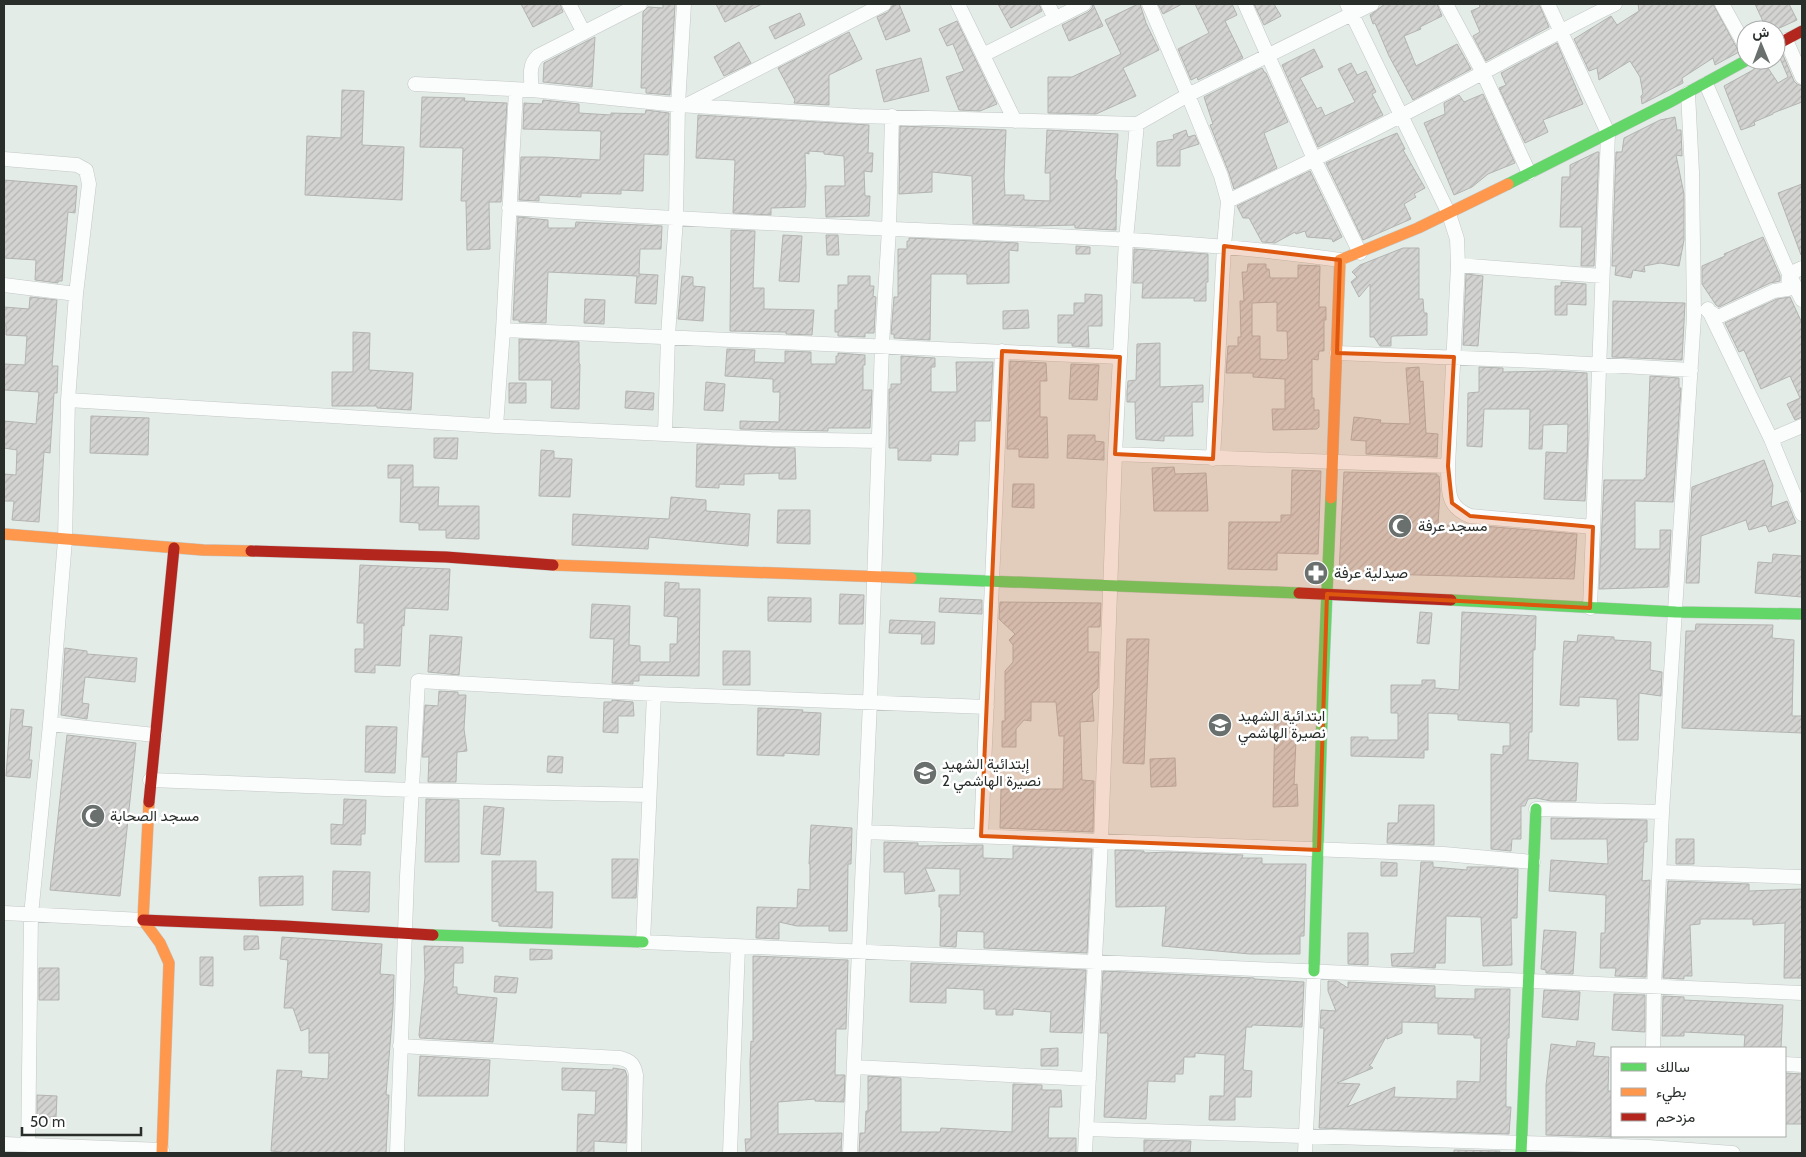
<svg xmlns="http://www.w3.org/2000/svg" width="1806" height="1157" viewBox="0 0 1806 1157" font-family="Cabin,Vazirmatn,sans-serif">
<style>
.building{fill:url(#building-hatch);stroke:#b3b4b2;fill-rule:evenodd}
.lines{fill:none;stroke-linecap:round;stroke-linejoin:round}
.street-casing{stroke:#c2c8c5;stroke-width:15}
.fast-casing{stroke:#c2c8c5;stroke-width:12}
.slow-casing{stroke:#c2c8c5;stroke-width:12}
.jam-casing{stroke:#c2c8c5;stroke-width:12}
.street{stroke:#fbfcfc;stroke-width:14}
.fast{stroke:#63d668;stroke-width:11}
.slow{stroke:#ff974d;stroke-width:11}
.jam{stroke:#b3261e;stroke-width:11}
.marked{fill:#de570e;fill-opacity:0.2;stroke:#de570e;stroke-width:4;stroke-linejoin:round}
.labels{text-anchor:middle;stroke-width:5;stroke-linejoin:round;paint-order:stroke}
.poi-label{font-size:15px;fill:#292e2b;stroke:#fff;text-anchor:start}
</style>
<defs>
<pattern id="building-hatch" width="6" height="6" patternUnits="userSpaceOnUse" patternTransform="scale(1.25)"><rect width="6" height="6" fill="#d3d4d2"/><path d="M-1 1l2-2M0 6l6-6M5 7l2-2" fill="none" stroke="#b5b6b4"/></pattern>
</defs>
<rect width="100%" height="100%" fill="#e4ece8"/>
<!-- building -->
<path class="building" d="M521 4H560L563 12 533 27Z
M663 4H675L670 95 646 93V88H641L643 12 648 7 663 8Z
M716 4H762L725 22Z
M899 4 910 31 886 40 877 17 888 12 892 6Z
M998 4H1039L1042 11 1011 28Z
M1093 4 1103 26 1069 41 1062 25 1088 12 1092 8Z
M1138 4H1140L1146 23 1159 50 1123 68 1136 96 1096 114 1048 113V77H1072L1121 54 1105 20Z
M1158 4H1182L1163 14Z
M1195 4H1232L1237 15 1225 21 1243 58 1198 80 1197 77 1191 80 1178 49 1209 33Z
M1254 4H1274L1281 16 1264 25Z
M1385 4H1437L1442 16 1420 27 1421 29 1404 36 1416 66 1457 44 1471 69 1413 100 1389 56 1375 23 1373 24 1370 15Z
M1479 4H1539L1549 27 1486 61 1473 36 1480 32 1471 11 1480 7Z
M1638 4H1713L1739 52 1715 65 1713 58 1682 78 1683 83 1642 104 1641 96 1643 94 1640 77 1630 61 1599 80 1597 68 1589 71 1574 39 1611 16 1617 25 1639 11Z
M1755 4H1789L1797 20 1775 30H1767Z
M800 13 805 25 775 39 769 27Z
M957 21 997 104 980 111 959 110 946 77 964 71 953 44 947 46 939 29Z
M849 32 862 59 829 75V105L794 103 795 100 778 68Z
M595 37 592 87 543 82 544 63Z
M739 42 751 63 724 76 714 57Z
M1557 43 1583 104 1543 120 1548 132 1525 143 1499 88 1506 85 1501 73Z
M1314 49 1323 67 1300 78 1317 109 1321 107 1325 116 1355 102 1338 69 1351 63 1357 75 1366 71 1376 92 1372 94 1383 115 1318 147 1282 65Z
M1783 55 1794 81 1797 84 1802 86V102L1773 113V114L1754 122 1755 125 1741 130 1724 86 1753 70 1757 65 1764 62 1778 83 1788 77 1779 56Z
M921 58 929 91 884 102 876 70Z
M1262 68 1265 73H1266L1288 122 1264 133 1277 168 1234 189 1229 173 1210 125 1213 124 1204 97Z
M342 90 364 91 362 145 404 147 402 200 305 195 307 136 341 138Z
M1483 94 1515 163 1488 174 1472 187 1454 195 1424 123 1445 114 1444 103 1459 95 1464 102Z
M422 97 465 98 464 101 507 103 501 202H489L490 249 467 250 466 201H461L463 148 420 147Z
M543 100 579 104V113L611 115V113L645 114 646 110 669 113 668 155 644 154 643 191 621 190V194L581 193V197L539 195V201L519 200 521 157H545L600 160 601 131 523 129 524 103 542 104Z
M698 115 869 125 868 153H873L872 172 864 171 865 196H870L869 216 826 217 825 186H845L844 156 824 154V152L809 151V154L805 153 806 187 805 207 771 208V215L733 213 735 160 696 158Z
M1675 117 1677 130H1681L1682 156 1676 155 1684 194V240L1679 266 1660 263 1644 266 1645 272 1633 270 1631 278 1615 275 1616 266H1612L1616 152H1622L1624 138 1660 120Z
M900 126 1006 130 1004 177 1005 195H1024V200L1050 201V173H1045L1047 130 1118 134 1115 180H1117L1116 230 1075 228V225L1034 226 973 224 972 176 932 172V192L899 194Z
M1186 130 1188 137 1195 135 1199 144 1180 150V166H1157V142L1174 139 1173 135Z
M1397 133 1405 149 1403 150 1425 188 1414 194 1416 197 1404 204 1411 219 1363 240 1326 163Z
M1597 152H1599L1594 266H1581L1582 227H1560L1562 177H1570V165Z
M1310 171 1342 237 1333 242 1332 239 1307 237 1305 231 1296 234 1295 232 1275 243 1262 242 1249 218H1243L1237 206Z
M4 180 77 186 75 213 68 212 62 281H58V283L35 280 36 260 4 258Z
M1802 184V255H1801L1778 193Z
M518 217 548 220V228H575L576 222 662 226 661 249H640L639 274 658 275 656 304 635 303 637 276 548 272 546 323 519 322V320H513Z
M731 230 755 231 753 288H764V309L814 310 812 335 786 334V332L730 331Z
M783 235 802 236 799 282 779 281Z
M826 235H838L839 255H827Z
M1763 237 1780 276V281L1770 283 1719 307 1716 305 1702 284V266L1725 256 1724 254Z
M909 238 1018 243V251L1009 250V283L967 284V274H931L930 340 894 338V334H891L894 297H898V249H907V241H909Z
M1076 246 1090 247V254H1076Z
M1403 248H1419V299H1423L1424 313H1427V335L1393 336 1391 337V346H1380L1374 337H1370V284L1359 297 1351 282 1357 277 1352 272 1360 265Z
M1134 249 1208 254V282H1206V301H1194V298H1142L1143 283H1133Z
M1248 264H1266V269H1269L1270 278H1298V265L1320 266 1319 307H1326V320H1324V351H1319L1318 360 1312 359V398H1314V410H1319V427L1317 429 1273 430 1272 409H1285V379L1253 377V373H1226L1228 346H1238V337H1241L1240 301H1244L1242 272H1247ZM1277 302V331H1287L1288 358 1285 360 1260 359V336H1252V303Z
M1466 274 1483 276 1478 346 1463 345Z
M682 276 693 277V286L705 287 703 321 678 319Z
M848 276H870V286H874L873 296 876 297 874 333H865V337L838 336V332H835V310H838V285H848Z
M1561 282 1586 284V305L1567 304V315H1555V286H1561Z
M1085 294 1102 295V326H1088L1089 347 1072 346V343H1058V315H1074V303H1085Z
M30 297 57 300 52 366H58L57 393H54L50 453 44 452 39 522 12 520 14 501H4V474L16 475 17 450 4 448V421L36 424 39 392 4 390V364L25 365 27 336 6 335V326H4V307L29 309Z
M1790 297 1802 323V417L1795 420 1787 404 1800 398 1790 376 1761 389 1744 350 1739 352 1725 323 1777 299Z
M585 299 605 300 604 324 584 323Z
M1613 301 1685 303 1682 360 1612 357Z
M1028 310 1029 328 1003 329V311Z
M353 332 370 333 369 370 413 373 411 410 377 408V406H332V372H353Z
M519 339 579 342V363L580 364 579 409 551 408 552 380H519Z
M1160 343V387L1203 385V402H1192L1193 436H1164V441L1136 439 1135 402H1127V392L1128 381 1136 380 1137 344Z
M727 349 755 350 754 362 785 363V351L811 352V364H836V356H838V353L865 355V365H863V390H872L870 428H828V431L740 429V421L779 422 780 392H773V379L725 376Z
M901 356 935 358V367H931V392H957L956 362H993L990 421H975V441H959L958 455 931 454V461L898 460V448H889V389H891V384H901Z
M1010 361 1046 363 1047 381H1040V417H1047L1048 458 1019 457V449H1007Z
M1071 364 1099 365 1097 400 1069 399Z
M1419 367 1420 382 1423 381 1426 433 1438 434 1437 457 1366 454V441L1351 440 1354 417 1381 420 1380 423 1410 424 1406 368Z
M1479 367 1503 368V372L1556 371 1587 373 1588 442 1585 501 1544 499 1546 452 1567 453 1568 424 1543 425 1542 449H1529L1530 409H1484L1482 447 1467 446 1468 393 1479 392Z
M1650 376 1679 378V388H1681L1673 502 1635 501V549H1660V530H1671L1668 587 1599 589 1604 480H1644V478H1646Z
M706 382 725 384 723 411 704 410Z
M509 383H526V403H509Z
M626 391 654 393 653 410 625 408Z
M91 416 149 418 148 455 90 453Z
M1068 435H1095V441L1104 442V460L1067 458Z
M434 438H458L457 459 434 458Z
M697 444 795 448 796 479H779V473L744 474V485L719 484V488L696 487Z
M541 450 554 451V458L572 459 570 497 539 496Z
M1764 460 1773 485 1771 507 1787 501 1796 523 1769 532 1766 525 1749 530 1746 520 1701 536 1699 583H1686L1692 487Z
M388 465H413V487H439L438 506H479V539L446 538V530H419V523L400 522 401 478H388Z
M1174 467 1175 474 1206 473 1208 511H1154L1152 468Z
M1292 470 1321 471 1318 554 1277 553V570L1228 569 1229 522H1281V515H1291Z
M1344 472 1437 474V476H1439L1440 491 1438 525 1483 526 1577 534 1574 579 1339 573Z
M1013 484H1034V508L1012 507Z
M671 497 706 500V511L750 514 748 546 649 537 648 549 572 545 573 514 669 519Z
M778 510H810V544L777 543Z
M1773 554 1802 556V597L1755 593 1758 562 1772 563Z
M360 565 450 569 448 610 405 608 404 626 402 625 400 666 375 665V673L355 672V649H364V623H357Z
M665 582 679 583V589H700L699 676 639 675V681H633V684L612 683 614 639 590 638 592 604 630 606 629 645 640 646V662H670V644H677L678 617 664 616Z
M840 594 864 595 863 624H839Z
M768 597 811 598V622L768 621Z
M940 598 982 600V614L939 612Z
M1000 602 1101 603 1100 627H1088V652H1099L1098 688 1092 694 1094 721 1080 722 1082 780 1094 781 1093 832 1000 828 1001 789H1063L1064 736H1059L1056 702H1031V721L1024 720 1016 729V747H1002V721H1005V671L1013 662V645L1009 640 1015 634 999 619Z
M1420 612 1432 613 1429 644 1417 643Z
M1462 612 1536 616 1535 650H1533L1532 732H1529L1528 760 1578 763 1576 801H1551L1536 798 1528 799 1525 806H1521V839H1512L1511 851 1491 849V754L1503 755V746H1510V723L1458 720V714L1428 713V750H1424V758L1351 756V737H1368V740H1398V713H1391V685H1422V680H1435V688L1459 690Z
M890 620 935 622 934 644H921L922 634 889 633Z
M1696 624 1773 625 1772 638 1794 640 1792 716H1802V733L1682 728 1686 631H1695Z
M430 635 462 637 459 675 428 672Z
M1578 635 1614 637V640L1651 642 1650 670 1662 672 1661 695V696L1639 693 1638 740H1618L1617 699 1579 697V706L1560 705 1564 641 1577 642Z
M1127 639H1149L1144 764 1123 763Z
M65 648 87 651V654L137 658 135 682 85 677 82 703 89 704 87 719 61 715Z
M723 651H750V685H723Z
M439 691 458 692V695H466L464 729 467 751 457 752 456 782H428L429 757H422L425 705 438 706Z
M612 700 633 702 634 716H618V733L603 732 604 702H612Z
M758 708 803 710 802 712 821 713 819 755 784 753V756L757 755Z
M11 709 24 710 22 726 32 727 29 760H32L30 778 6 776Z
M1275 717 1297 718 1294 785 1297 784 1298 806 1273 807Z
M366 726 397 727 395 773 365 772Z
M67 735 136 743 120 896 50 890Z
M548 756 563 757 562 773 547 772Z
M1175 758 1176 786 1151 787 1150 759Z
M344 799 366 800 365 834H361V845L331 844V824L343 825Z
M426 799 459 800V862H425Z
M1399 805H1434V845L1387 843 1388 823H1398Z
M484 806 504 808 500 855 481 854Z
M1551 818 1647 820V842H1644L1642 881 1650 880 1646 977 1615 976 1616 968H1600L1601 933H1605L1606 895 1549 891 1551 860 1608 864 1607 839H1551Z
M811 825 852 828 851 864H848L847 931H829V926H797L779 922V939L756 938 757 907 797 908 798 889 810 890V864H809Z
M1676 839H1694V864H1676Z
M884 842 918 843V846L983 845V858L1013 859V846L1092 849 1087 953 984 948V932L957 931 956 947 940 946 941 907H939V895H960V869L925 868 935 891 905 894 904 872H884Z
M1115 850 1144 851V853L1169 852 1243 855 1242 858H1262V864H1306L1304 936H1300V954H1250L1162 946 1166 906 1116 907Z
M612 859H638L636 898H612Z
M492 861H536V892H553L552 928 499 926V922L492 921Z
M1381 862 1397 863V876H1381Z
M1421 862H1433V867L1467 870V867H1491L1518 869 1517 918H1511L1512 965 1483 966 1481 917 1446 916 1445 963H1436L1435 968 1392 966 1391 954 1414 953Z
M333 871 370 872 369 912 332 910Z
M303 876V905L260 906 259 877Z
M1668 881 1749 884V891L1802 889V978H1784L1785 923 1753 925V919H1700V924L1690 925 1692 976H1684V979L1663 978Z
M1544 930 1576 932 1573 974 1546 973V970L1541 969Z
M1348 933H1368V965L1348 964Z
M244 936H258L259 949 244 950Z
M282 937 382 944 380 974 394 975 393 1008 386 1095H389L386 1153H281V1152L271 1151 277 1070 302 1071 301 1077 328 1079 329 1053H309V1028L301 1031 293 1008H284L288 960 280 959Z
M424 946 463 947V963H454L453 987H457V994L497 998 493 1042 420 1038 419 1035 425 977Z
M530 949 552 950V959L530 960Z
M753 956 848 960 846 1029H836L835 1075H845L844 1102 815 1101V1099L778 1102V1134L842 1133 841 1153H746L745 1139H751L750 1062 751 1041 753 1042Z
M200 957H213V986L200 985Z
M911 963 1086 970 1082 1033 1050 1032 1051 1012 1013 1009V1015H996V1009H984V990L946 988V1003L910 1002Z
M39 968H59V1000H39Z
M1103 971 1254 978V979L1304 982 1302 1027 1252 1025V1027H1246L1243 1070 1252 1071 1251 1097H1235V1120H1209L1210 1096H1224L1225 1055 1195 1053V1057H1184L1183 1074H1175V1082L1148 1081 1146 1119 1104 1117 1108 1033H1100Z
M495 976 518 978 516 993 494 992Z
M1328 981H1337L1348 988V982L1435 986V998L1475 999V989H1510L1509 1038H1507L1506 1082V1107H1511L1509 1134 1319 1128 1324 1028H1320L1321 1010 1336 1011 1328 991ZM1402 1022 1438 1023V1034L1474 1035V1038H1481L1480 1082 1457 1081V1099L1394 1097 1395 1087 1347 1107 1360 1084 1337 1083 1373 1068 1369 1065 1371 1064 1387 1035V1039L1402 1033Z
M1544 990 1580 992 1578 1020 1542 1017Z
M1614 994 1645 995V1032L1612 1030Z
M1663 996 1684 997V1000L1783 1005 1781 1048H1744L1745 1035 1684 1032V1036H1662Z
M1577 1041 1595 1043 1593 1056 1609 1057 1608 1091H1612V1137L1546 1135V1085L1551 1044 1576 1047Z
M1058 1048V1066H1041V1049Z
M420 1056 490 1060 488 1096H418Z
M562 1068 613 1070V1068L625 1070 627 1076 626 1143 594 1141V1153H577L578 1114 595 1115 596 1091 562 1090Z
M1785 1073 1802 1074V1124H1785Z
M868 1076 901 1078V1132H940L941 1128 1012 1132 1013 1084 1042 1085V1090H1061L1062 1107H1049L1048 1138H1076V1153H859L860 1133H865L866 1111H868Z
M37 1095 57 1096 56 1117H37Z
M1144 1140 1191 1141 1190 1153H1144Z
M1454 1150 1500 1151 1499 1153H1454Z"/>
<g class="lines">
<!-- street casing -->
<g class="street-casing">
<path id="street" d="M569 4 584 33
M958 4 1015 121
M1048 4 1055 19
M1149 4 1188 95 1221 176 1228 201 1224 246 1213 459
M1245 4 1314 159 1360 253
M1347 4 1449 214 1457 239 1458 265 1448 466C1449 489 1445 506 1470 516L1593 527
M1446 4 1483 73 1529 173
M1548 4 1608 133 1590 608
M1722 4 1746 47
M1786 40 1802 77
M983 55 1084 4
M415 84 532 90 678 105 858 116 1137 124 1188 95 1372 4
M1706 84 1789 274 1802 300
M532 90C531 78 528 65 538 56L640 4
M687 105 884 4
M4 159 77 165 86 170 89 184 76 294 68 400 65 540 50 724 31 915 28 1153
M1228 201C1286 173 1345 145 1402 115 1473 79 1543 39 1615 4
M509 208C637 216 765 224 893 229 1042 236 1192 239 1340 260
M1458 265 1602 276
M4 285 76 294
M1708 309 1771 439 1802 514
M1707 310 1718 317 1774 291 1788 289 1789 274 1802 268
M503 330 1120 357
M1337 353 1537 361 1691 370
M68 400 496 426 771 439 878 441
M496 426 503 330 516 90
M665 433 668 336 676 218 678 105 684 4
M1771 439 1802 426
M1115 454 1448 466
M654 694 643 942 1802 993
M50 724 155 735
M150 780 411 790 648 795
M1536 809 1662 812
M864 832 1444 854 1533 862
M981 836 1002 351
M1660 872 1802 877
M4 913 143 920
M400 1046 620 1058C631 1061 634 1064 636 1075L634 1153
M1653 1048 1654 987 1662 812 1694 316 1692 172 1688 93
M1785 1064 1802 1065
M854 1067 1089 1079
M1086 1129 1648 1147 1733 1153
M4 1144 162 1150
M397 1153 407 876 418 681 654 694 987 707
M730 1153 738 947
M850 1153 870 702 882 345 889 229 892 116
M1085 1153 1101 842 1115 454 1126 239 1137 124
M1305 1153 1314 971"/>
</g>
<!-- fast casing -->
<g class="fast-casing">
<path id="fast" d="M1508 184 1672 101 1747 60
M911 578 1299 593
M1451 600 1676 612 1802 614
M433 935 643 942
M1314 971 1323 686 1331 498
M1521 1153 1536 809"/>
</g>
<!-- slow casing -->
<g class="slow-casing">
<path id="slow" d="M1331 498 1340 260 1418 228 1508 184
M4 534 203 550 251 551
M553 565 911 578
M149 802 143 920 160 943 169 963 162 1153"/>
</g>
<!-- jam casing -->
<g class="jam-casing">
<path id="jam" d="M1776 45 1802 31
M251 551 446 557 553 565
M1299 593 1451 600
M149 802 174 548
M143 920 285 926 433 935"/>
</g>
<!-- street -->
<use href="#street" class="street"/>
<!-- fast -->
<use href="#fast" class="fast"/>
<!-- slow -->
<use href="#slow" class="slow"/>
<!-- jam -->
<use href="#jam" class="jam"/>
</g>
<!-- marked area -->
<path class="marked" d="M1224 246 1340 260 1337 353 1454 357 1448 466 1452 503 1470 516 1593 527 1590 608 1327 594 1319 850 981 836 1002 351 1120 357 1115 454 1213 459Z"/>
<!-- icons -->
<defs>
<g id="mosque-disc" transform="scale(1.25)"><circle r="9.5" fill="#6a706d" stroke="#fff"/><path d="M3.5-4.9A6 6 0 1 0 3.5 4.9A5 5 0 1 1 3.5-4.9Z" fill="#fff"/></g>
<g id="pharmacy-disc" transform="scale(1.25)"><circle r="9.5" fill="#6a706d" stroke="#fff"/><path d="M-2-6h4v4h4v4h-4v4h-4v-4h-4v-4h4Z" fill="#fff"/></g>
<g id="school-disc" transform="scale(1.25)"><circle r="9.5" fill="#6a706d" stroke="#fff"/><path d="M0-5L7-2L0 1L-7-2ZM-4 1L0 2.5L4 1V4Q0 6-4 4Z" fill="#fff"/></g>
</defs>
<g fill-rule="evenodd">
<use href="#mosque-disc" x="1400" y="526"/>
<use href="#pharmacy-disc" x="1316" y="573"/>
<use href="#school-disc" x="1220" y="725"/>
<use href="#school-disc" x="925" y="773"/>
<use href="#mosque-disc" x="93" y="816"/>
</g>
<g class="labels">
<!-- poi labels -->
<g class="poi-label">
<text x="1418" y="531">مسجد عرفة</text>
<text x="1334" y="578">صيدلية عرفة</text>
<text x="1238" y="721">ابتدائية الشهيد<tspan x="1238" dy="17">نصيرة الهاشمي</tspan></text>
<text x="942" y="769">إبتدائية الشهيد<tspan x="942" dy="17">نصيرة الهاشمي 2</tspan></text>
<text x="110" y="821">مسجد الصحابة</text>
</g>
</g>
<!-- border -->
<rect width="1806" height="1157" fill="none" stroke="#292e2b" stroke-width="10"/>
<!-- legend -->
<rect x="1611" y="1047" width="175" height="90" fill="#ffffff" stroke="#a9abaa"/>
<rect x="1621" y="1063" width="25" height="8" fill="#63d668" stroke="#a9abaa"/>
<text x="1656" y="1072" font-size="15" fill="#292e2b">سالك</text>
<rect x="1621" y="1088" width="25" height="8" fill="#ff974d" stroke="#a9abaa"/>
<text x="1656" y="1097" font-size="15" fill="#292e2b">بطيء</text>
<rect x="1621" y="1113" width="25" height="8" fill="#b3261e" stroke="#a9abaa"/>
<text x="1656" y="1122" font-size="15" fill="#292e2b">مزدحم</text>
<!-- north arrow -->
<g transform="translate(1761 45) rotate(359)"><circle r="24" fill="#ffffff" stroke="#a9abaa"/>
<path d="M0-4L9 19L0 12L-9 19Z" fill="#6a706d"/>
<text y="-8" font-size="14" font-weight="bold" text-anchor="middle" fill="#292e2b">ش</text>
</g>
<!-- scale -->
<path d="M22 1127v8h119v-8" fill="none" stroke="#292e2b" stroke-width="2.5"/>
<text x="30" y="1127" font-size="15" fill="#292e2b" stroke="#ffffff" stroke-width="4" paint-order="stroke">50 m</text>
</svg>
